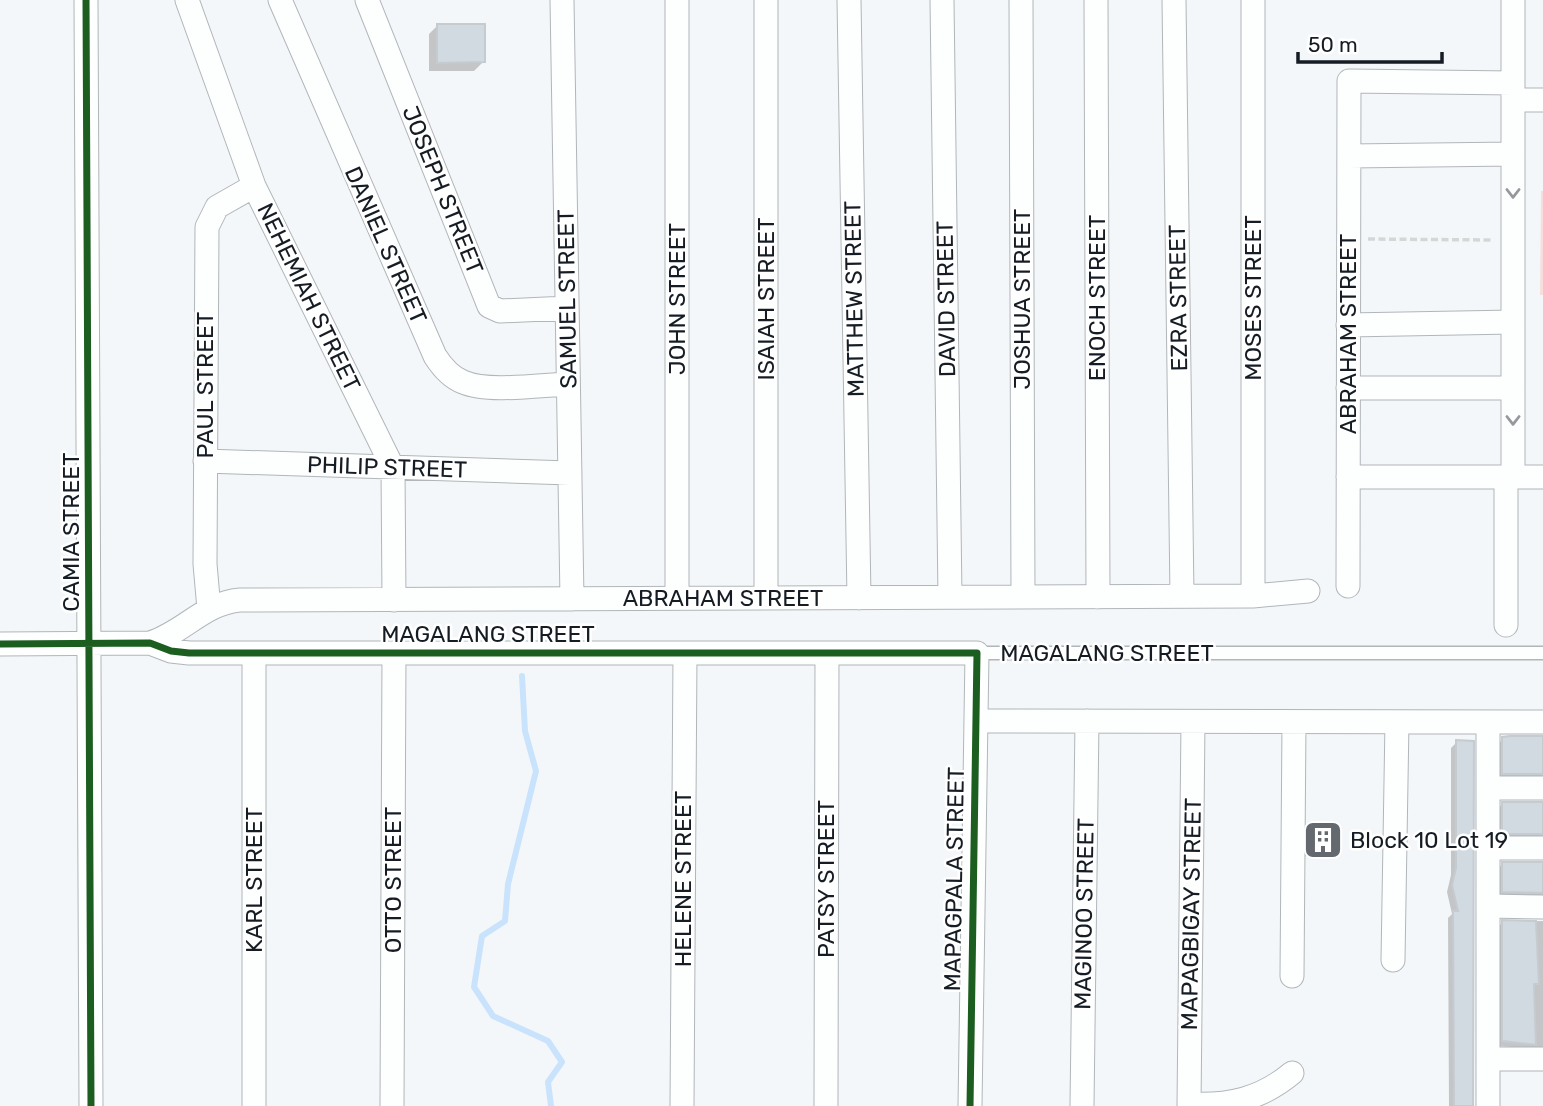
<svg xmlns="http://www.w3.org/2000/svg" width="1543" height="1106" viewBox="0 0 1543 1106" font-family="Rubik,sans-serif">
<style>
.garden{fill:#f7dedd}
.shadow{fill:#0003}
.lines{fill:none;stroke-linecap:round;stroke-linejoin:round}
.stream{stroke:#c9e3fd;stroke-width:6}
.building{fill:#d1d9e1;stroke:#c6cbd0;stroke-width:2}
.service-casing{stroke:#b1b6ba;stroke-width:15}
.minor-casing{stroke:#b1b6ba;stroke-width:25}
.path{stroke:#d5d7d7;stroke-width:3.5;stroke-dasharray:7 3.5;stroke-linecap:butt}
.service{stroke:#fdfefe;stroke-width:12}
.minor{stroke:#fdfefe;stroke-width:23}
.cycleway-casing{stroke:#fff;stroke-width:11}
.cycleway{stroke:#1b5e20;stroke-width:7}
.oneway{stroke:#95989c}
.labels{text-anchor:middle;stroke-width:5;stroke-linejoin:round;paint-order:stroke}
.street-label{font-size:23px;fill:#151c24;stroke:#fff}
.poi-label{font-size:23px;fill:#151c24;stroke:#fff;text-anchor:start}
</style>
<rect width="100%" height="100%" fill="#f4f7f9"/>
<!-- garden -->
<path class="garden" d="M1541 191H1543V295H1540Z"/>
<!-- shadow -->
<path class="shadow" d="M438 25 483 62 474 71H429V34Z
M1543 738V782L1497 779V745L1503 739Z
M1457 742 1471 1106H1449L1448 918 1452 914 1447 892 1451 875V748Z
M1503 804H1543V842L1497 839V809Z
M1310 830 1335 853 1329 858 1304 856V836Z
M1503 864H1543V900L1497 897V869Z
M1543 921V1049L1497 1046V928L1503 922Z"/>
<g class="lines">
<!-- stream -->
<path class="stream" d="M522 676 525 731 536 771 508 884 505 921 482 936 474 987 493 1016 548 1041 562 1062 548 1082 551 1106"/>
</g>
<!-- building -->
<path class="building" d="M437 24H485V62L437 63Z
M1510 736H1543V774H1502V737Z
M1456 740 1474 741 1473 1106H1454L1453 911H1458L1452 885 1456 868Z
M1502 802H1543V834H1502Z
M1322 826H1337V854L1309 851V828Z
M1502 862H1543V893L1502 892Z
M1502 920 1536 921 1539 984H1534L1536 1045 1502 1041Z"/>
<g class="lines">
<!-- service casing -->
<g class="service-casing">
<path id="service" d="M977 653H1543"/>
</g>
<!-- minor casing -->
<g class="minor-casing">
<path id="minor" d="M86 0 91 1106
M187 0 254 186 393 468 394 600
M280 0 435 356C442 367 450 377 463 382 488 393 540 385 568 384
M367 0 489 306 500 311 567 308
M562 0 572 599
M677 0V598
M849 0 859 598
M942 0 950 597
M1021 0 1023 597
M1096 0 1098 597
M1174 0 1182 596
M1253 0V596
M1513 0V478
M1513 100H1543
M1349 156 1513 154
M1348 325 1513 322
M1348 388H1513
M205 461 570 473
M1348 477H1543
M1506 478V625
M1348 586 1349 81 1513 83
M766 598V0
M209 609 205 564 207 227 217 207 254 186
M150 643C183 633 204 603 240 600L1253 596 1308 591
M0 644 150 643 171 651 189 653H977L970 1106
M254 653V1106
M976 721 1543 722
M1488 722V1106
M1488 788H1543
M1488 848H1543
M1489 906 1543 907
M1393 960 1397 722
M1292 976 1294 722
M1489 1059H1543
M1189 1104C1229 1106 1261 1099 1292 1073
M392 1106 394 653
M682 1106 685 653
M826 1106 827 653
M1082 1106 1087 721
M1189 1106 1193 722"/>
</g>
<!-- path -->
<path class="path" d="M1368 239 1493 240"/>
<!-- service -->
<use href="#service" class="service"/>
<!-- minor -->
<use href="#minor" class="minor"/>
<!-- cycleway casing -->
<g class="cycleway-casing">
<path id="cycleway" d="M86 0 91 1106
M0 644 150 643 171 651 189 653H977L970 1106"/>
</g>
<!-- cycleway -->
<use href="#cycleway" class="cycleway"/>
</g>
<!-- one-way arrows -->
<defs><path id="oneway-chevron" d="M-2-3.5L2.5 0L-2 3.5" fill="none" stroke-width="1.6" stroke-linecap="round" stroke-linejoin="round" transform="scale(1.75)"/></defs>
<g class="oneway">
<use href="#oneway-chevron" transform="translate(1513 193) rotate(90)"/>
<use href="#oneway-chevron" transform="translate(1513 420) rotate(90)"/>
</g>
<!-- icons -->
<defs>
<g id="building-square" transform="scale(2.0125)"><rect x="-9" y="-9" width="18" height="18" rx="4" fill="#63696f" stroke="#fff"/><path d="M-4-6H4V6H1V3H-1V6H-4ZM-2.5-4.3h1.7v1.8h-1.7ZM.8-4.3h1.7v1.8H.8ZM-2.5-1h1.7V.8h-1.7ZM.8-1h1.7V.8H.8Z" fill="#fff"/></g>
</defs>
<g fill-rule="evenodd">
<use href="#building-square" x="1323" y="840"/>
</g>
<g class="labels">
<!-- street labels -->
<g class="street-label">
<text transform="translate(443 190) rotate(68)" y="8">JOSEPH STREET</text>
<text transform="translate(386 245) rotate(66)" y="8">DANIEL STREET</text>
<text transform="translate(309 297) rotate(64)" y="8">NEHEMIAH STREET</text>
<text transform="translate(1097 298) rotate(-90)" y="8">ENOCH STREET</text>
<text transform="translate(1178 298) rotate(-91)" y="8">EZRA STREET</text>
<text transform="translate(1253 298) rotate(-90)" y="8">MOSES STREET</text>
<text transform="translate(567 299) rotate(-91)" y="8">SAMUEL STREET</text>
<text transform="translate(677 299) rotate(-90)" y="8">JOHN STREET</text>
<text transform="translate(766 299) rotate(-90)" y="8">ISAIAH STREET</text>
<text transform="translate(854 299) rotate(-91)" y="8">MATTHEW STREET</text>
<text transform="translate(946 299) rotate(-91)" y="8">DAVID STREET</text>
<text transform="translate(1022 299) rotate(-90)" y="8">JOSHUA STREET</text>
<text transform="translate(1348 334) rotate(-90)" y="8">ABRAHAM STREET</text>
<text transform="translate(205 385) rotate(-90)" y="8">PAUL STREET</text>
<text transform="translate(387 467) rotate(2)" y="8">PHILIP STREET</text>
<text transform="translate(71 532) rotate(-90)" y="8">CAMIA STREET</text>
<text x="723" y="606">ABRAHAM STREET</text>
<text x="488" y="642">MAGALANG STREET</text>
<text x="1107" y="661">MAGALANG STREET</text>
<text transform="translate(683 879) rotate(-90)" y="8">HELENE STREET</text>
<text transform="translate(826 879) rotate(-90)" y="8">PATSY STREET</text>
<text transform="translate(954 879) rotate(-89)" y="8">MAPAGPALA STREET</text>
<text transform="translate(254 880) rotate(-90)" y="8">KARL STREET</text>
<text transform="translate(393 880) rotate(-90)" y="8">OTTO STREET</text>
<text transform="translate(1084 914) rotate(-89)" y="8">MAGINOO STREET</text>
<text transform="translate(1191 914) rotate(-89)" y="8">MAPAGBIGAY STREET</text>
</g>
<!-- poi labels -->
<g class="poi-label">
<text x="1350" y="848">Block 10 Lot 19</text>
</g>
</g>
<!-- scale -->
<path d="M1298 52v10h144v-10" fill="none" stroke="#151c24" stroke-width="3.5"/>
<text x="1308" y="52" font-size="21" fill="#151c24" stroke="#ffffff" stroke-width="5" paint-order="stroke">50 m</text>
</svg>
